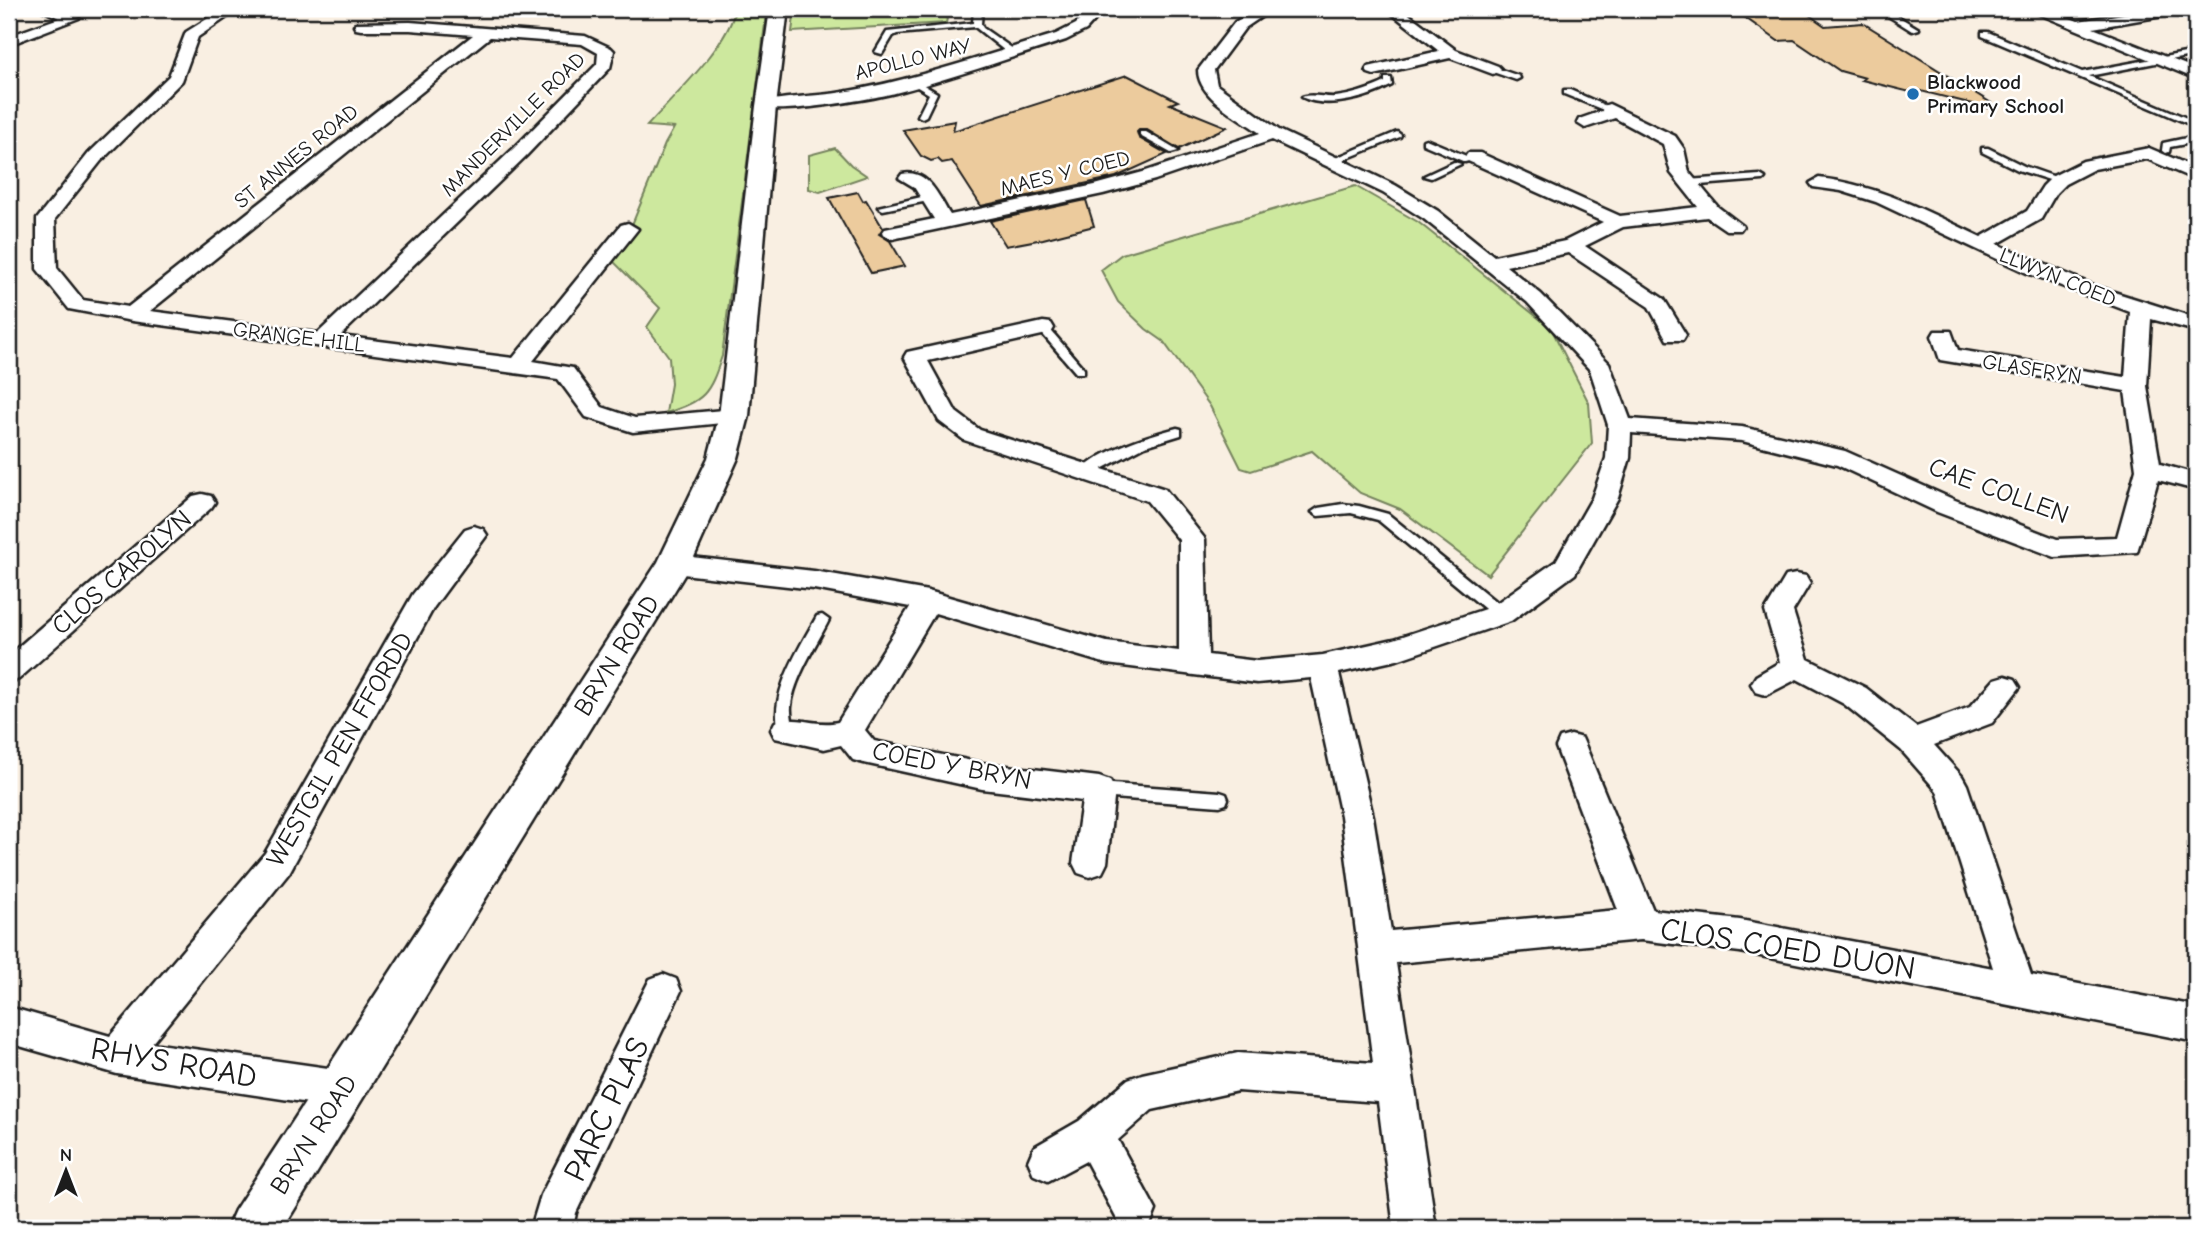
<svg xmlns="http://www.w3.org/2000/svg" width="2205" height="1237" viewBox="0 0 2205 1237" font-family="'Comic Neue',sans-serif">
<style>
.green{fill:#cde89e;stroke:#74825d;stroke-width:2}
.building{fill:#eccb9d;stroke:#1c1c1c;stroke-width:2}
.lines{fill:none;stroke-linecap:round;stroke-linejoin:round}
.service-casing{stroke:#1c1c1c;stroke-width:5}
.minor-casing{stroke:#1c1c1c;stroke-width:5}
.tertiary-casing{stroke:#1c1c1c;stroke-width:5}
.service{fill:#fff;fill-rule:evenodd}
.minor{fill:#fff;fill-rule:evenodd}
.tertiary{fill:#fff;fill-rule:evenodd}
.poi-dot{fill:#1f6fb2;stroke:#fff;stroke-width:2.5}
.labels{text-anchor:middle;stroke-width:5;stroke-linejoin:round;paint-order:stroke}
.far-street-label{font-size:21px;fill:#1c1c1c;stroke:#fff}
.far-poi-label{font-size:21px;font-weight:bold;fill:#1c1c1c;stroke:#fff;text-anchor:start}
.street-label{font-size:26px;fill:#1c1c1c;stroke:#fff}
.near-street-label{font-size:32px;fill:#1c1c1c;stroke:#fff}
</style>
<rect width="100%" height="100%" fill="#f9efe2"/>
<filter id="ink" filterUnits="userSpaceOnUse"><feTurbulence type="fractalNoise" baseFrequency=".0143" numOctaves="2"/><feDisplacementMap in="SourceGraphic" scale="14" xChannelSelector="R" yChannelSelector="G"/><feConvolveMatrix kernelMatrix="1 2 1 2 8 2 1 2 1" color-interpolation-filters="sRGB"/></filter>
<g filter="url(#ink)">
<!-- green -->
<path class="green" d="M735 9H767L722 356C709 395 705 400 666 413L671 384 669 357 647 327 660 308 610 258 627 237 665 144 674 128 647 126C672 98 730 44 735 9Z
M795 9H949L946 23 792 32Z
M835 148 851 165 867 176 820 192 809 189V155Z
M1355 186 1418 222 1551 328 1589 403 1592 443 1488 575 1400 509 1360 493 1312 451 1251 471 1241 468 1210 406 1163 341 1146 329 1118 302 1101 270 1122 254Z"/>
<!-- building -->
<path class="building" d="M1802 10 1825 26 1863 23 1991 103 1989 108 1917 90 1914 93 1862 80 1865 78 1840 71 1794 40 1778 41 1740 14Z
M1127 75 1178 101 1170 104 1227 127 1179 149 1147 130 1140 129 1137 132 1139 138 1167 154 1116 177 981 206 952 161 942 163 938 159 931 161 921 156 903 130 955 121 953 131Z
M858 192 863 201 866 200 883 228 879 234 890 241 905 266 871 273 829 198Z
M1086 200 1094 226 1043 239 1006 246 990 221Z"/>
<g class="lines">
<!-- service casing -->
<g class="service-casing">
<path id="service" d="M974 9H982L981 24 983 28 1016 51V55H1010L975 27 897 34 893 36 882 54 875 52 887 32 973 23Z
M1877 9H1886L1919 29 1912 31Z
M1982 32H1988L2082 72 2196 51V55L2089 76 2196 122V127L1982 36Z
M1493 67 1519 76 1520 78 1516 80 1490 71V67Z
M1385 78H1391L1392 85C1369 98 1326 110 1302 97 1311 93 1325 98 1336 97 1352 95 1367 90 1381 84L1385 82Z
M917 81 937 93 926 116 922 118 918 116 929 94 914 85 913 83Z
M1564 90H1570L1613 109 1606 111 1564 94Z
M1140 132H1146L1178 151 1171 153 1140 136Z
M1397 132 1401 135 1400 137 1333 164 1326 162Z
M2196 136V142L2170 147 2169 152 2166 153 2162 150 2163 143Z
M1426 139 1471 158 1472 160 1465 162 1423 144V140Z
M1982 148H1988L2024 166 2064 180 2059 183 2018 170 1982 152Z
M1454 162 1461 164 1431 178 1424 176Z
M1760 175 1765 178 1763 180 1687 186 1682 183 1687 180Z
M930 195 935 198 933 200 883 210 878 207Z
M2196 221V234L2191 231V224Z
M1043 325 1047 326 1084 369V373H1076L1039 330V326Z
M1177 428 1181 429V435L1145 446 1090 475H1082L1080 472C1102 449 1147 436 1177 428Z
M1343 504 1359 506 1388 514 1506 610 1508 614 1506 618H1496L1378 520 1351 513 1318 516 1312 512 1318 508Z
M822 615 829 620C817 644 793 680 791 707 790 717 795 725 791 734L786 736 781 734C765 700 800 647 817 616Z
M1099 783 1220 792 1226 794 1228 799 1226 804 1220 806 1099 797 1093 795 1091 790 1093 785Z"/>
</g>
<!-- minor casing -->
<g class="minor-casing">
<path id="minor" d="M40 9H60L79 18 9 45V36L59 18Z
M223 9H239L198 37 182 81 101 161 55 219 57 268 83 300 128 307 473 35 410 30H361L356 29 354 26 356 23 410 22 585 36 611 48 614 51 610 68 526 156 340 336 513 358 621 225 628 223 638 229 533 361 573 368 602 407 635 418 734 409 742 411 746 416 742 421 633 432 586 417 558 379 132 321 69 309 37 269V219L89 153 169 76 186 32ZM490 37 582 44 598 53 597 64 514 148 318 333 150 311Z
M1090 9H1105L1086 30 1066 40C1009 58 953 78 895 93 876 98 768 117 758 106 766 97 821 96 837 93 912 81 983 56 1056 34L1076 24Z
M1256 9H1273L1245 28 1214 70 1217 85 1279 130 1395 185 1438 211 1494 256 1565 241 1603 222 1468 161 1465 157 1468 153H1480L1620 216 1698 207 1671 173 1663 144 1615 118 1585 128 1577 123 1579 119 1602 111 1603 106 1609 104 1675 136 1684 149 1689 172 1718 207 1743 226 1740 230H1726L1707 217 1623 227 1585 246 1664 299 1686 335 1683 340H1667L1649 307 1568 253 1506 266 1541 294 1609 363 1630 419 1742 427 1845 451 1955 500 2057 539 2117 537 2136 469 2125 391 1940 360 1932 336 1935 331H1951L1958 350 2125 377 2130 312 2027 273 1876 202 1841 191 1813 187 1810 183 1819 178C1879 185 1928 212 1981 237L2027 211 2043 186 2053 176 2083 161 2149 148 2196 168V180L2147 159 2094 169 2065 184 2056 193 2041 219 1997 244 2095 286 2196 318V331L2151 319 2147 386 2160 464 2196 474V490L2158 480 2137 552 2055 557 1937 512 1837 465 1742 441 1631 433 1630 458 1618 498 1575 574 1511 621 1397 660 1339 673 1373 816 1391 931 1618 910 1556 747 1560 738 1571 735 1582 738 1586 747 1653 910 1740 920 1993 968 1937 791 1901 750 1844 704 1797 679 1766 695 1756 692 1751 684 1756 676 1780 662 1765 611 1786 576 1796 574 1806 576 1810 583 1793 611 1808 659 1866 688 1916 727 1970 707 1995 679 2005 676 2015 679 2020 687 1992 723 1934 745 1962 776 1967 785 2031 975 2196 1006V1042L1740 952 1641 940 1396 963 1436 1228H1394L1378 1102 1238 1091 1152 1110 1118 1140 1156 1210 1150 1225 1141 1228 1120 1225 1086 1161 1048 1181 1034 1175 1028 1161 1034 1147 1079 1121 1128 1079 1142 1074 1238 1053 1373 1063 1341 816 1311 678 1257 683 1107 664 935 613 865 730 874 741 982 763 1099 777 1110 781 1115 790 1107 863 1102 873 1090 877 1078 873 1073 863 1082 801 982 789 864 763 853 760 841 745 824 749 775 738 771 730 775 722C796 715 816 727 838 722L910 607 814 589 674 573 665 571 661 564 665 557 674 555 814 571 928 591 1107 642 1179 651V540L1147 501 964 440 939 421 904 357 907 352 1043 322 1051 323 1054 328 1051 333 928 361 956 412 980 430 1165 489 1205 539 1208 655 1257 661 1323 655 1394 639 1491 607 1556 561 1592 498 1606 458 1608 425 1590 370 1527 302 1424 219 1383 193 1272 140 1155 180 1103 194 892 239 882 233 885 229 934 219 914 187 899 178 902 174C928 168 939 197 950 215L1095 185 1143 172 1260 133C1239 117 1198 98 1198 70L1235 22Z
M1386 9H1402L1456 50 1498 66 1501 69 1493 74 1450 58 1374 75 1368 73 1366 70 1368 67 1439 51Z
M2027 9H2046L2078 21 2156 9H2187L2180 13 2093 28 2196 69V79Z
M202 494 211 496 215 502 211 508 19 679 9 682V655L193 496Z
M474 526 483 529 487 535 434 607 289 873 152 1043 342 1070 356 1075 361 1089 356 1103 342 1108 117 1074 9 1043V1007L110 1036 265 853 413 594 465 529Z
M663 974 676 979 681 991 576 1213 573 1228H531L541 1195 650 979Z"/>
</g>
<!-- tertiary casing -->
<g class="tertiary-casing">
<path id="tertiary" d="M770 9H788L776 106 749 416 738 458 691 564 283 1228H227L235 1210 658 562 708 458 719 416 756 106Z"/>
</g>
<!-- service -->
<use href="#service" class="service"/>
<!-- minor -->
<use href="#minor" class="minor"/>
<!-- tertiary -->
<use href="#tertiary" class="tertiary"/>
</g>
</g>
<!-- markers -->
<circle class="poi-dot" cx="1913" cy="94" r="7"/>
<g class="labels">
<!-- far-street labels -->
<g class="far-street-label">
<text transform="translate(913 59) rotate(-14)" y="7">APOLLO WAY</text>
<text transform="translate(513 124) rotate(-45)" y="7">MANDERVILLE ROAD</text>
<text transform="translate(296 156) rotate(-39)" y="7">ST ANNES ROAD</text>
<text transform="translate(1065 173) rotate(-14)" y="7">MAES Y COED</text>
<text transform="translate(2058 277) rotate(22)" y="7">LLWYN COED</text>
<text transform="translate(299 337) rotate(7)" y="7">GRANGE HILL</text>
<text transform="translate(2032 369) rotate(9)" y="7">GLASFRYN</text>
</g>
<!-- far-poi labels -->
<g class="far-poi-label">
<text x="1927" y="89">Blackwood<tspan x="1927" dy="24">Primary School</tspan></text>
</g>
<!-- street labels -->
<g class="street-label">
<text transform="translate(1999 490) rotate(20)" y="9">CAE COLLEN</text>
<text transform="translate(121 572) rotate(-41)" y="9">CLOS CAROLYN</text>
<text transform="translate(616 655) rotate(-58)" y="9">BRYN ROAD</text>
<text transform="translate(339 749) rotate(-60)" y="9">WESTGIL PEN FFORDD</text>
<text transform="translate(952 765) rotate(11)" y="9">COED Y BRYN</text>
<text transform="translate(313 1134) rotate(-57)" y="9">BRYN ROAD</text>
</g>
<!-- near-street labels -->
<g class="near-street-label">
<text transform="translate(1788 948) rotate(9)" y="11">CLOS COED DUON</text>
<text transform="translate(174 1062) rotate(10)" y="11">RHYS ROAD</text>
<text transform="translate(606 1109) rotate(-64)" y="11">PARC PLAS</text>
</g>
</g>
<!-- margin -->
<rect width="2205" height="1237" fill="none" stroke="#fff" stroke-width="35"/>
<rect x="18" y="18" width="2170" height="1202" fill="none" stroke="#1c1c1c" stroke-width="2.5" filter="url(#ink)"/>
<!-- north arrow -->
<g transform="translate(66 1171)" stroke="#ffffff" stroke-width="5" paint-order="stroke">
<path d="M0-5L12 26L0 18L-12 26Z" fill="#1c1c1c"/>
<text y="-10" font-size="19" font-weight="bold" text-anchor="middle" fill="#1c1c1c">N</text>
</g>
</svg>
